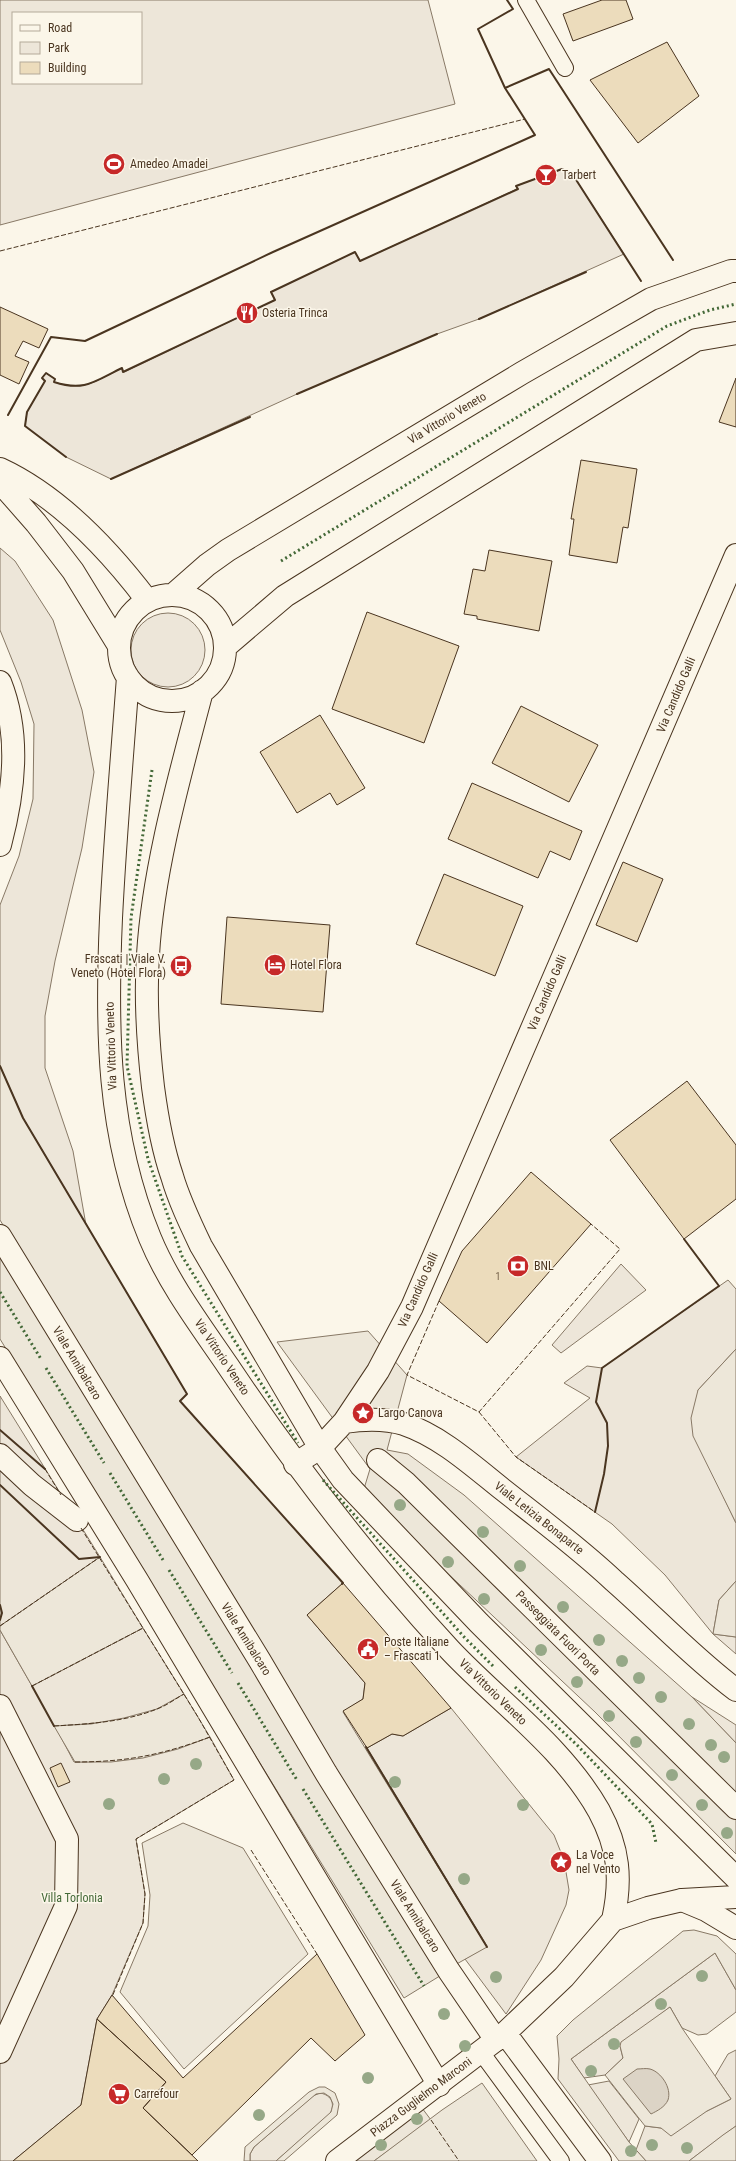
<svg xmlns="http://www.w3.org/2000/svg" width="736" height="2161" viewBox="0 0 736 2161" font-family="'Roboto Condensed',sans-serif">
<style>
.green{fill:#ede6d9;stroke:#887966;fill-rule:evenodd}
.parking{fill:#ede7d9;stroke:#887966}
.water{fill:#dcd4c6;stroke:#887966}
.building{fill:#ecdcbc;stroke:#4a3520}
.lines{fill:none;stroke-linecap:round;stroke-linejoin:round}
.service-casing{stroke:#4a3520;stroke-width:18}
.pedestrian-casing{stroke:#4a3520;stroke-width:24}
.minor-casing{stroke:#4a3520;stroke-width:24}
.secondary-casing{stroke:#4a3520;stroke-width:24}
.service{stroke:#fbf6e9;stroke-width:16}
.pedestrian{stroke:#fbf6e9;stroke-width:22}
.minor{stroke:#fbf6e9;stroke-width:22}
.secondary{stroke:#fbf6e9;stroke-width:22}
.hedge{stroke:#436837;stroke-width:3;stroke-dasharray:2 3;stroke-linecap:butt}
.fence{stroke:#4a3520;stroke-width:1;stroke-dasharray:5 2;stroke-linecap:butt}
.wall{stroke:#4a3520;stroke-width:2}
.tree{fill:#96a887}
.labels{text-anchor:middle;stroke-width:3;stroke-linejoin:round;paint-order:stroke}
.number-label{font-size:10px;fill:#725f47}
.poi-label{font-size:12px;fill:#4a3520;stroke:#fbf6e9;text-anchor:start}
.street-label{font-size:12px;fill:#4a3520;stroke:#fbf6e9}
.park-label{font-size:12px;fill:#436837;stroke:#fbf6e9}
</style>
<rect width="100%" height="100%" fill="#fbf6e9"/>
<!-- green -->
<path class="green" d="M0 0H428L455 104 0 225ZM13 13H141V83H13Z
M562 169 573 175 624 254 479 319 437 334 297 394 111 479 66 457 25 426 27 412 45 381 42 378 46 373 55 379 54 382C85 392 95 381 122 368L124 372 275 300 271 292 355 252 360 261 517 189 516 186Z
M0 548 15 561 53 620 82 710 94 772 82 848 55 961 45 1016V1068L73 1151 86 1225 23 1118 0 1066V905L19 856 33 799 34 724 21 682 0 630Z
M131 650a37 37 0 1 1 74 0a37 37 0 1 1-74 0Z
M621 1264 646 1290 561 1353 552 1345Z
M728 1280 736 1289V1349L698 1390 724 1498 736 1523V1581L719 1600 713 1634 736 1637V1654L713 1634 665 1575 612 1524 516 1457 590 1398 564 1383 587 1366 602 1368Z
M0 1396 100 1557 0 1626Z
M143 1628 184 1694C175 1699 166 1705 157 1709 125 1722 88 1724 55 1726L74 1762C123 1762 165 1754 210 1737L234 1780 136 1839 145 1894 143 1923 112 1995 97 2019 81 2105 13 2161H0V1630L32 1686Z
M692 1697 736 1725V1743Z
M451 1708 554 1835 564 1860 569 1890 566 1905 541 1960 506 2014 465 1959 487 1946 367 1748 392 1734 403 1736Z
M715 1953 736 1990V2012L707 2034 698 2035 682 2028 670 2007 620 2046 623 2058 605 2075 584 2078 571 2059Z
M736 2050V2126L689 2161H646L636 2150 645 2126 661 2128 707 2111 731 2099 715 2076 728 2054Z
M609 2081 639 2119 629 2142 588 2085Z
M320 2093C332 2095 336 2105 329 2115L276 2161H250V2154L254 2147 313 2096Z
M422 2108 431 2120 374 2161H350Z"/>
<!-- parking -->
<path class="parking" d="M0 1066 23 1118 187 1394 180 1401 343 1583 307 1615 365 1683 363 1699 343 1712 487 1947 453 1966 0 1220Z
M0 1253 443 1974 404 1998 0 1339Z
M368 1331 407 1375 387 1450 408 1454 464 1495 692 1697 736 1743V1854L595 1712 393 1522 363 1492 370 1469 277 1342Z
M736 1349V1523L693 1436 691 1418 698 1390Z
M100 1557 143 1628 32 1686 0 1630V1626Z
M736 1581V1637L713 1634 719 1600Z
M184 1694 210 1737 178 1749 143 1758 111 1762H75L54 1726 91 1724 124 1718 157 1709Z
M183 1823 243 1848 308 1954 184 2069 120 1992 148 1926 150 1895 142 1843Z
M694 1930 717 1936 736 1954V1990L715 1953 571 2059 629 2142 646 2161H619L558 2079 559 2059 557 2036 573 2020 683 1931Z
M670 2007 682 2028 731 2099 707 2111 671 2136 661 2128 645 2126 605 2075 623 2058 620 2046 621 2042Z
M482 2083 537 2161H374L442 2110Z
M319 2087H325L335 2093 339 2104 337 2115 284 2161H276L331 2112 333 2104 330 2097 324 2093 316 2094 254 2147 250 2154V2161H244L245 2147 309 2092Z
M736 2126V2161H689L723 2135Z"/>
<!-- water -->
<path class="water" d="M637 2069C641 2069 646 2068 650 2069 661 2072 672 2088 668 2100 665 2107 657 2111 651 2114L623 2079Z"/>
<!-- building -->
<path class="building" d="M602 0H626L633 19 573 41 563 14Z
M667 42 699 96 638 143 590 80Z
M0 307 48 329 39 348 23 341 15 356 29 362 19 384 0 375Z
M736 378V427L719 422Z
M581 460 637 469 628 528 623 527 617 563 569 555 574 519H571Z
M489 550 552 561 539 631 477 619V616L464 614 473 569 485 571Z
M367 612 459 646 424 743 332 709Z
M521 706 598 745 569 802 492 763Z
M320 715 365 788 337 805 330 793 297 813 260 752Z
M472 783 582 831 570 860 550 851 538 878 448 839Z
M623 862 663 879 637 942 596 925Z
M444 874 523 906 495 976 416 944Z
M227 917 330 925 323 1012 221 1004Z
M687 1081 736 1145V1199L684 1239 610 1140Z
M531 1172 591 1224 487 1343 439 1301 462 1251Z
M343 1583 451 1708 403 1736 392 1734 367 1748 343 1711 363 1699 365 1683 307 1615Z
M61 1763 70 1782 58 1787 50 1768Z
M317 1954 365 2035 335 2061 311 2038 192 2155 143 2108 166 2082 97 2019 112 1995 183 2078Z
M97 2019 166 2082 143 2108 198 2161H13L81 2105Z"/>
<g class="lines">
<!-- service casing -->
<g class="service-casing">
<path id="service" d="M526 0 565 68
M481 2052 561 2161"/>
</g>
<!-- pedestrian casing -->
<g class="pedestrian-casing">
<path id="pedestrian" d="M0 1455 32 1485 77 1520
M378 1460 406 1483 736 1808
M0 1706 67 1839 66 1906 0 2052"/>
</g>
<!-- minor casing -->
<g class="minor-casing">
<path id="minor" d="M0 682C21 735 14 792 0 845
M0 1236 260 1661 326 1773 449 1971 496 2040
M0 1358 137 1580 439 2085
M344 1422 378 1371 412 1307 736 555
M295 1464 320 1448 344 1422C364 1419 384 1418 404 1424 440 1436 472 1465 502 1489 540 1519 579 1548 614 1581 655 1617 692 1657 736 1690
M682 1900 706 1910 736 1928"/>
</g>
<!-- secondary casing -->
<g class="secondary-casing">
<path id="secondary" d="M0 469C58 496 109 550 147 600
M0 482 36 523 73 571 119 646
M174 594 207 565 228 550 522 373 651 299 731 271H736
M119 648a53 53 0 1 1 106 0a53 53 0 1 1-106 0Z
M225 647 285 596 696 340 736 333
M128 677C122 758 115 838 111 918 106 1029 107 1134 150 1238 169 1284 200 1325 228 1366 295 1466 368 1561 450 1650 500 1703 563 1747 599 1811 619 1848 622 1879 613 1920
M202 691C180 775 153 869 148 955 145 999 148 1044 153 1087 157 1117 162 1147 172 1176 179 1200 190 1223 201 1246L320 1448 343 1480 479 1623 736 1878
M505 2033 600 2161
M337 2161 505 2033 564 1977 613 1920 648 1908 682 1900 736 1897"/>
</g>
<!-- service -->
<use href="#service" class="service"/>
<!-- pedestrian -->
<use href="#pedestrian" class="pedestrian"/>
<!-- minor -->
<use href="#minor" class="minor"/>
<!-- secondary -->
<use href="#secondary" class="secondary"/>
<!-- hedge -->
<path class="hedge" d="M281 561 667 326 710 310 736 304
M152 770 131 918 127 1066 148 1159 182 1256 298 1443
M0 1292 41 1359
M46 1368 104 1463
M110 1473 163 1560
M323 1480 466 1639 495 1668
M169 1570 232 1673
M238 1683 297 1780
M515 1687 577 1745 652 1824 656 1843
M303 1789 424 1986"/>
<!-- fence -->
<path class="fence" d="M0 251 525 119
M439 1301 407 1375 479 1412 620 1249 591 1224
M479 1412 516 1457 595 1512
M45 1469 61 1495
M81 1528 198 1717 234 1780 136 1839 145 1894 143 1923 112 1997
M0 1626 100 1557
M32 1686 143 1628
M54 1726C88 1724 125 1722 157 1709 166 1706 175 1699 184 1694
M75 1762C126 1762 162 1755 210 1737
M251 1850 317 1954
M431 2120 459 2161"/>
<!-- wall -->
<path class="wall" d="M505 88 478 29 513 9 507 0
M479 319 586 272
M297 394 437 334
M8 415 51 337 85 341 273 252 535 135 505 88 549 69 673 260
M66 457 25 426 27 412 45 381 42 378 46 373 55 379 54 382C85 392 95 381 122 368L123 372 275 300 271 292 355 252 360 261 518 189 516 186 562 169 573 175 641 281
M111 479 250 417
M0 1066 23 1118 187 1394 180 1401 343 1583 342 1584
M0 1430 45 1469
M0 1485 79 1559 100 1557
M595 1512 604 1474 608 1446 607 1423 596 1402 602 1368 719 1286 684 1239
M0 1605 2 1613 0 1620
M32 1686 54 1726
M366 1747 487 1947"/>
</g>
<!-- trees -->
<g class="tree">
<circle cx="400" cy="1505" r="6"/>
<circle cx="483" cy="1532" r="6"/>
<circle cx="448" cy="1562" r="6"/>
<circle cx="520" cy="1566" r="6"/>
<circle cx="484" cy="1599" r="6"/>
<circle cx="563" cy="1607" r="6"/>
<circle cx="599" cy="1640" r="6"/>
<circle cx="541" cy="1650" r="6"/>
<circle cx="622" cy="1661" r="6"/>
<circle cx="639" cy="1678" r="6"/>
<circle cx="577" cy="1682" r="6"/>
<circle cx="661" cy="1697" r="6"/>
<circle cx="609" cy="1716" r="6"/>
<circle cx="689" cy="1724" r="6"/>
<circle cx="636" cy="1742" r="6"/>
<circle cx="711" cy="1745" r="6"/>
<circle cx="724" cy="1757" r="6"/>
<circle cx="196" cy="1764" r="6"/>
<circle cx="672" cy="1775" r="6"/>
<circle cx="164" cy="1779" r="6"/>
<circle cx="395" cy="1782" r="6"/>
<circle cx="109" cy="1804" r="6"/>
<circle cx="523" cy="1805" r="6"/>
<circle cx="702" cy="1805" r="6"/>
<circle cx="727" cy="1833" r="6"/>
<circle cx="464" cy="1879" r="6"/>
<circle cx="702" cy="1976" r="6"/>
<circle cx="496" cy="1977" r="6"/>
<circle cx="661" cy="2004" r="6"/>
<circle cx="444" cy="2014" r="6"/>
<circle cx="614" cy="2044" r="6"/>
<circle cx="465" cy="2046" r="6"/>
<circle cx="591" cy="2071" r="6"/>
<circle cx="368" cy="2078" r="6"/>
<circle cx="259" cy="2115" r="6"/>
<circle cx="417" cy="2119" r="6"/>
<circle cx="381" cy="2145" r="6"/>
<circle cx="652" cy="2145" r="6"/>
<circle cx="687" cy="2148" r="6"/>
<circle cx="631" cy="2151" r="6"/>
</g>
<!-- icons -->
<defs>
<g id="stadium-disc" transform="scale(1.15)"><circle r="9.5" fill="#c62828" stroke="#fbf6e9"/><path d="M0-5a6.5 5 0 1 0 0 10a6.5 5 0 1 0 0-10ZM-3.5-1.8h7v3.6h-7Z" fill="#fff"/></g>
<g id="bar-disc" transform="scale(1.15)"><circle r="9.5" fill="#c62828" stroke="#fbf6e9"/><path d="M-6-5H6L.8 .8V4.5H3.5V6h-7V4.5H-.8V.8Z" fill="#fff"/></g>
<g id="restaurant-disc" transform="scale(1.15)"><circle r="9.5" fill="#c62828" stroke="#fbf6e9"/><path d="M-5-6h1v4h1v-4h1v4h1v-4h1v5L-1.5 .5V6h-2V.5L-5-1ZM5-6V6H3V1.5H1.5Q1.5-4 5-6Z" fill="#fff"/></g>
<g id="hotel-disc" transform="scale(1.15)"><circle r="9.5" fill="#c62828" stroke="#fbf6e9"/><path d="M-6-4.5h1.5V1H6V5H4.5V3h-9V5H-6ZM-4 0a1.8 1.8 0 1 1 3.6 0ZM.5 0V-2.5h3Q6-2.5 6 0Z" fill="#fff"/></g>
<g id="bus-disc" transform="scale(1.15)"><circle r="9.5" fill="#c62828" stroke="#fbf6e9"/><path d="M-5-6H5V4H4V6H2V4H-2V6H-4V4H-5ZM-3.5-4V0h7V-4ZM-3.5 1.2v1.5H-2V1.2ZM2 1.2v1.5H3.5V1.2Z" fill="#fff"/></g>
<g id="bank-disc" transform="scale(1.15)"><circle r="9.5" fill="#c62828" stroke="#fbf6e9"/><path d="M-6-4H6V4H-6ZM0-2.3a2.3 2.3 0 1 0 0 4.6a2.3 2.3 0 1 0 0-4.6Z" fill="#fff"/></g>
<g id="sight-disc" transform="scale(1.15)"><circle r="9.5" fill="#c62828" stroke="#fbf6e9"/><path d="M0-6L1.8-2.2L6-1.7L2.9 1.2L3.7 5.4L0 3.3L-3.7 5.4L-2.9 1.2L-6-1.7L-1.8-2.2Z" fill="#fff"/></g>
<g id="civic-disc" transform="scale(1.15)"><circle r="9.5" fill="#c62828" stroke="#fbf6e9"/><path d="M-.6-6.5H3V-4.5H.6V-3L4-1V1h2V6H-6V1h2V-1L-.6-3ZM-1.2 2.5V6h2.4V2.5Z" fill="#fff"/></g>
<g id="supermarket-disc" transform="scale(1.15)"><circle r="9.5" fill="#c62828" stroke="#fbf6e9"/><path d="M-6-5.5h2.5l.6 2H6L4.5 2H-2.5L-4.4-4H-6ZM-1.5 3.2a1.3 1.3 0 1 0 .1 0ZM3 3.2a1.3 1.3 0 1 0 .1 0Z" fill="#fff"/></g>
</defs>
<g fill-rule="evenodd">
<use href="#stadium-disc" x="114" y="164"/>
<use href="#bar-disc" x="546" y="175"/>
<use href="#restaurant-disc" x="247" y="313"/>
<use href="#hotel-disc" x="275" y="965"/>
<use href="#bus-disc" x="181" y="966"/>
<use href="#bank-disc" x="518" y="1266"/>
<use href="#sight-disc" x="363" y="1413"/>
<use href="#civic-disc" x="368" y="1649"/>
<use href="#sight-disc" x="561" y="1862"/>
<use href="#supermarket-disc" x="119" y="2094"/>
</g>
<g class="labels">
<!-- number labels -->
<g class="number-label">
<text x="498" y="1280">1</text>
</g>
<!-- poi labels -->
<g class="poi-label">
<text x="130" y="168">Amedeo Amadei</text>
<text x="562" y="179">Tarbert</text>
<text x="262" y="317">Osteria Trinca</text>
<text x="166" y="963" text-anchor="end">Frascati | Viale V.<tspan x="166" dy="14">Veneto (Hotel Flora)</tspan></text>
<text x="290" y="969">Hotel Flora</text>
<text x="534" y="1270">BNL</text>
<text x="378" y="1417">Largo Canova</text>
<text x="384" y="1646">Poste Italiane<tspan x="384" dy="14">– Frascati 1</tspan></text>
<text x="576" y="1859">La Voce<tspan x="576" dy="14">nel Vento</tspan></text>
<text x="134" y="2098">Carrefour</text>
</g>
<!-- street labels -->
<g class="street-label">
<text transform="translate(447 418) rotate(-31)" y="4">Via Vittorio Veneto</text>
<text transform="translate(676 695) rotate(-67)" y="4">Via Candido Galli</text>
<text transform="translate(547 993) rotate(-67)" y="4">Via Candido Galli</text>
<text transform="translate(111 1046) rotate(-92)" y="4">Via Vittorio Veneto</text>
<text transform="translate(418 1290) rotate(-66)" y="4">Via Candido Galli</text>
<text transform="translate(222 1357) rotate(56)" y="4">Via Vittorio Veneto</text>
<text transform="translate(77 1363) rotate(59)" y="4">Viale Annibalcaro</text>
<text transform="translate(539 1518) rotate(38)" y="4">Viale Letizia Bonaparte</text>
<text transform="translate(558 1633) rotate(45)" y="4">Passeggiata Fuori Porta</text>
<text transform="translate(246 1639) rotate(58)" y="4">Viale Annibalcaro</text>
<text transform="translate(493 1692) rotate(44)" y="4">Via Vittorio Veneto</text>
<text transform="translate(415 1916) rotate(58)" y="4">Viale Annibalcaro</text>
<text transform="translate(421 2097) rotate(-37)" y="4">Piazza Guglielmo Marconi</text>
</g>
<!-- park labels -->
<g class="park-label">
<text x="72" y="1902">Villa Torlonia</text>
</g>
</g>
<!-- legend -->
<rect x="12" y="12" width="130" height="72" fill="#fbf6e9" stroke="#b4a999"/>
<rect x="20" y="25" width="20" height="6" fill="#fbf6e9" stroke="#b4a999"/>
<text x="48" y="32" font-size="12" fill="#4a3520">Road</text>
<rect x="20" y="42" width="20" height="12" fill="#ede6d9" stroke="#b4a999"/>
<text x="48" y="52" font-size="12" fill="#4a3520">Park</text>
<rect x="20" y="62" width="20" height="12" fill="#ecdcbc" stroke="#b4a999"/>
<text x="48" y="72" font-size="12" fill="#4a3520">Building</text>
</svg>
